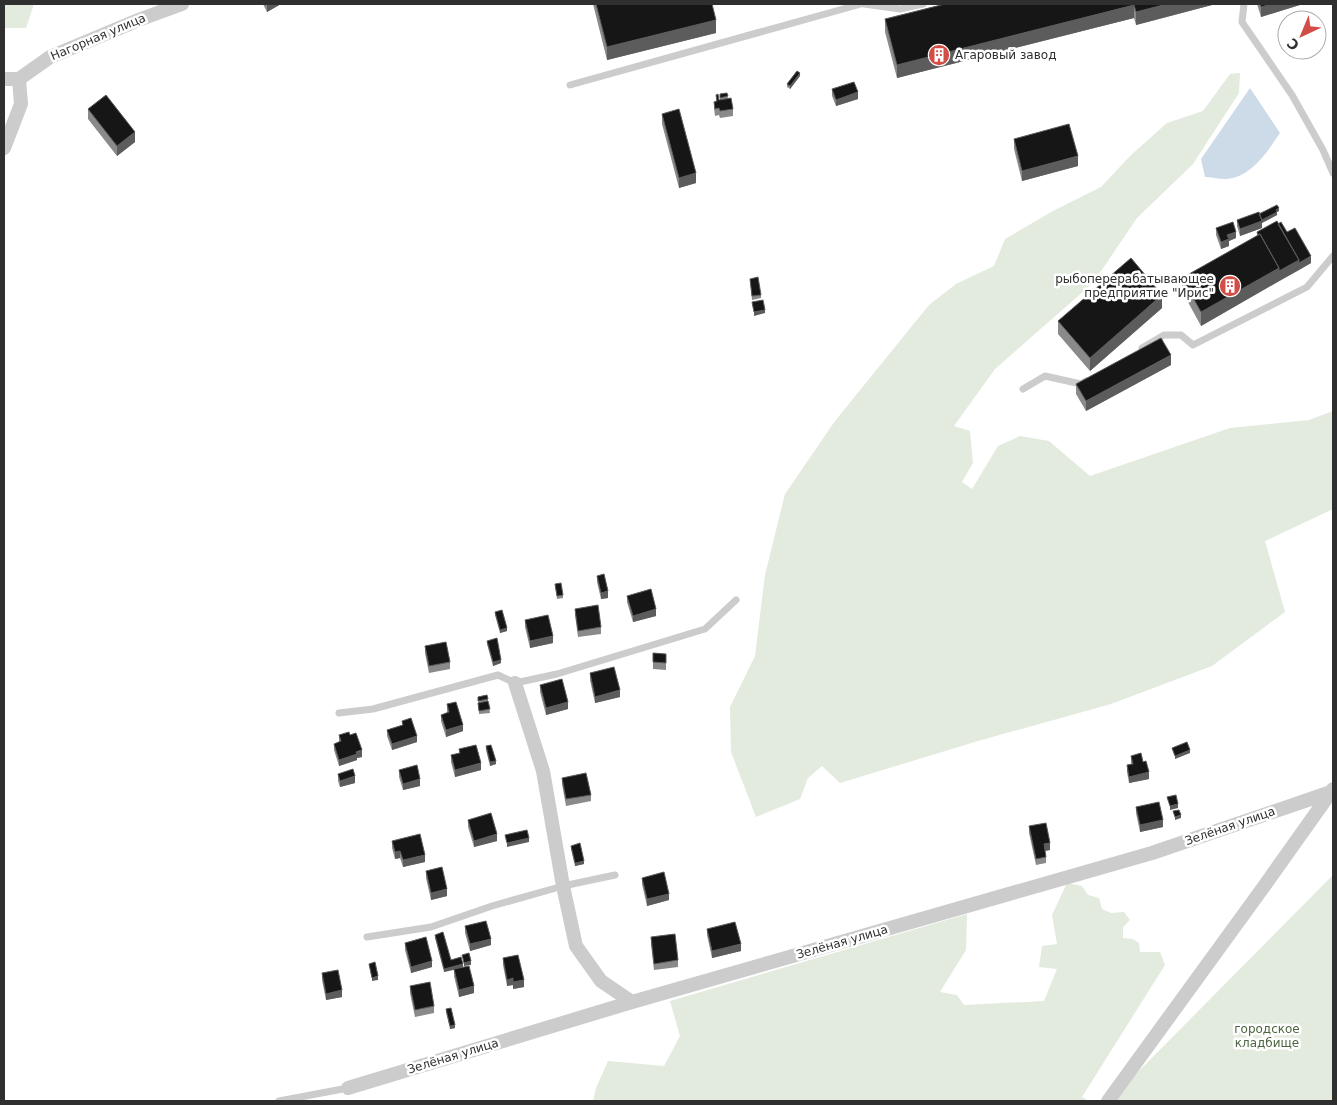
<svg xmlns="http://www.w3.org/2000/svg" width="1337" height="1105" viewBox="0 0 1337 1105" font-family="'DejaVu Sans',sans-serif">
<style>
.green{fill:#e3eade}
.water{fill:#cddae8}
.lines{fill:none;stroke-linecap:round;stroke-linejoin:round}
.lane{stroke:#ccc;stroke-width:7}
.street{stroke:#ccc;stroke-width:14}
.wall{fill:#8a8a8a}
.shaded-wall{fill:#5c5c5c}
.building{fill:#161616;stroke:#5c5c5c}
.labels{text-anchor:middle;stroke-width:5;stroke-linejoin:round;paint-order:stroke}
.street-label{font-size:12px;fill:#2f2f2f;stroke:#fff}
.poi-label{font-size:12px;fill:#2f2f2f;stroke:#fff;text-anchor:start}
.park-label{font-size:12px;fill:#4d6641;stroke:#fff}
</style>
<rect width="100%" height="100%" fill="#fff"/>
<!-- green -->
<path class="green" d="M4 4H34L26 28H4Z
M1240 73 1239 93 1193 164 1137 218 1093 283 995 369 954 426 970 431 973 463 962 482 972 489 998 446 1020 436 1049 441 1090 476 1230 428 1309 420 1333 411V509L1265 541 1285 612 1212 666 1111 704 978 741 840 783 822 766 808 778 800 799 756 817 731 752 730 707 755 656 765 575 785 494 835 421 929 305 956 284 994 266 1005 239 1053 211 1101 187 1131 155 1167 123 1203 111 1230 74Z
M1333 875V1101H1112L1127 1083Z
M1067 883 1082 886 1088 895 1099 898 1102 909 1111 913 1124 912 1130 920 1123 927V938L1133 939 1139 943 1140 952H1160L1165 965 1082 1097 1089 1101H593L596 1088 608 1061 664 1066 680 1036 670 1001 967 914 966 950 940 992 957 995 964 1005 1044 1001 1057 969 1039 967 1042 946 1057 944 1052 915Z"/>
<!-- water -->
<path class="water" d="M1250 88 1280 133C1267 152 1251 178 1225 179 1218 179 1211 177 1205 177L1201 159Z"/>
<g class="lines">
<!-- lane -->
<path class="lane" d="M864 4 900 9 923 4
M1244 4 1242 22 1292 95 1323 150 1333 173
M570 85 861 4
M1142 348 1164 335H1181L1193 345 1307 287 1333 256
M1023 389 1045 376 1081 384 1086 381
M339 713 373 709 498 675 515 683 557 674 705 629 736 600
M367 937 431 927 492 906 563 886 615 875
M279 1101 348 1088"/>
<!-- street -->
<path class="street" d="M4 79H19
M19 79 50 57 141 19 182 4
M4 148 21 104 19 79
M515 683 543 771 563 886 576 946 601 981 632 1002
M348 1088 632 1002 1152 853 1331 792 1333 789
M1108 1101 1265 885 1331 792"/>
</g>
<!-- wall -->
<path class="wall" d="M263 4H281L267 12Z
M593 4H712L716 33 607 60Z
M945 4H1212V5L1136 25 1134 18 897 78 885 32V19Z
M1257 4H1303L1261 17Z
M800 76 790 89 787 87V84Z
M832 89 858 99 836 106 832 96Z
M727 93 728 99 733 109V116L720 118 719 115 715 116 714 108V102L716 101V95L719 100H720V94Z
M88 109 135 142 117 156 88 119Z
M662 114 696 183 679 188 662 124Z
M1014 139 1078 166 1022 181 1014 149Z
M1279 211 1277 212V215L1262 223V222V228L1240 236 1237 226V220Z
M1278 224 1287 232 1311 263 1201 326 1182 291V278L1257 236V232Z
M1216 228 1236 238 1229 241V246L1221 249 1216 235Z
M750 279 761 295V298L752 300Z
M1162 308 1090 371 1058 334V321Z
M1171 365 1086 411 1076 394V384Z
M597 576 608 598 601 599 597 582Z
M555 584 563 595V598L557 599Z
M627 596 656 616 633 622 627 602Z
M575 609 601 627V634L578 637 575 615Z
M495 612 507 631 500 633 495 615Z
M525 620 553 643 530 648 525 627Z
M487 641 501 663 493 666 487 644Z
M425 646 450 662V669L429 673 425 653Z
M653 653 666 654V670L653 669Z
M590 673 620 697 595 703 590 680Z
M540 685 568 709 546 715 540 692Z
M487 695 490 713 479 714 478 697Z
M447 704 463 731 446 737 441 721V715L447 713Z
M402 721 417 742 392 750 387 736V730L402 725Z
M339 735 362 757 357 758V760L339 766 334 750V744L339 742Z
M486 746 496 764 490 766 486 750Z
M459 749 481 770 455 777 451 762V755L459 753Z
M1131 756 1143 762 1149 779 1129 783 1127 772V765L1131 764Z
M399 770 420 786 403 790 399 777Z
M338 774 355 783 340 787 338 781Z
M562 778 591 795V801L566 806 562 784Z
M1136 807 1163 827 1140 832 1136 813Z
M468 820 497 841 474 847 468 827Z
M1029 826 1050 850 1045 851 1046 857V863L1036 865 1029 833Z
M392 841 425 862 403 867 400 858 395 859 392 848Z
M571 846 584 864 575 866 571 849Z
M426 871 447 896 431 900 426 878Z
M642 878 669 900 647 906 642 884Z
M465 926 491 945 470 951 465 933Z
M707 929 741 951 712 958 707 935Z
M435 935 451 960 463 967 474 993 459 997 454 976V970L444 972 435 938Z
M651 937 678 960V967L654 970 651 944Z
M405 943 432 967 411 973 405 950Z
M503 958 524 987 513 989V985L507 986 503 965Z
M322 973 342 997 326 1000 322 980Z
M410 986 434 1006V1013L415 1017 410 993Z
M446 1009 455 1028 450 1029 446 1012Z"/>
<!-- shaded-wall -->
<path class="shaded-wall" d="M269 4H281L267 12V5Z
M1167 4H1212V5L1136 25V12Z
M1272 4H1303L1261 17V7Z
M1134 5V18L897 78V65Z
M716 20V33L607 60V47Z
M800 73V76L790 89V86Z
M858 92V99L836 106V100Z
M135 132V142L117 156V146Z
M1078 156V166L1022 181V171Z
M696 173V183L679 188V178Z
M1279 208V211L1277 212V215L1262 223V220Z
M1262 221V228L1240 236V229Z
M1236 232V238L1229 241V246L1221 249V242L1227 235Z
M1311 256V263L1299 270V263Z
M1299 260V270L1279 281V271Z
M1279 268V281L1201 326V312Z
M1162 295V308L1090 371V358Z
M765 310V313L754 316V312Z
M1171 355V365L1086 411V401Z
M608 591V598L601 599V593Z
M656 609V616L633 622V616Z
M507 628V631L500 633V630Z
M553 636V643L530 648V641Z
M501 660V663L493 666V662Z
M620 690V697L595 703V697Z
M568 702V709L546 715V708Z
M463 725V731L446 737V730Z
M417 736V742L392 750V744Z
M362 750V757L357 758V760L339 766V760Z
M1190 750V753L1175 759V756Z
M496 761V764L490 766V762Z
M481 763V770L455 777V770Z
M1149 772V779L1129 783V777Z
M355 776V783L340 787V781Z
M420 779V786L403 790V784Z
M1178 804V808L1170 810V806Z
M1181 815V818L1175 820V817Z
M1163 820V827L1140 832V825Z
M497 834V841L474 847V841Z
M529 838V842L507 847V843Z
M1050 843V850L1044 851V844Z
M400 851V858L395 859V852Z
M425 855V862L403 867V860Z
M584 861V864L575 866V863Z
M447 889V896L431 900V893Z
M669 894V900L647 906V899Z
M491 939V945L470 951V944Z
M741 944V951L712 958V951Z
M432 961V967L411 973V967Z
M471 961V965L464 966V963Z
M463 964V967L444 972V969Z
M378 976V980L372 981V978Z
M513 978V985L507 986V980Z
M524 980V987L513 989V982Z
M474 986V993L459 997V990Z
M342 990V997L326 1000V994Z
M455 1025V1028L450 1029V1026Z"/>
<!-- building -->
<path class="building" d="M596 4H712L716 20 607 47Z
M945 4H1167L1136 12 1134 5 897 65 885 19Z
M1260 4H1272L1261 7Z
M797 71 800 73 790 86 787 84Z
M854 82 858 92 836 100 832 89Z
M727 93 728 96 720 98V94Z
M718 94 719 100 731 98 733 109 720 111 719 108 715 109 714 102 717 101 716 95Z
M106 95 135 132 117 146 88 109Z
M679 109 696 173 679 178 662 114Z
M1069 124 1078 156 1022 171 1014 139Z
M1277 205 1279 208 1276 210 1277 212 1262 220 1259 214Z
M1259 212 1262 221 1240 229 1237 220Z
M1277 221 1299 260 1279 271V268L1260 234 1258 235 1257 232Z
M1233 222 1236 232 1227 235 1229 239 1221 242 1216 228Z
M1281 222 1287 232 1295 228 1311 256 1299 263V260L1278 224Z
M1260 234 1279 268 1201 312 1182 278Z
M1131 258 1162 295 1090 358 1058 321Z
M758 277 761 295 752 296 750 279Z
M763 300 765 310 754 312 752 302Z
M1161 338 1171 355 1086 401 1076 384Z
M604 574 608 591 601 593 597 576Z
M561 583 563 595 557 596 555 584Z
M651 589 656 609 633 616 627 596Z
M598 605 601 627 578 631 575 609Z
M502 610 507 628 500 630 495 612Z
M548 615 553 636 530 641 525 620Z
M497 638 501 660 493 662 487 641Z
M446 642 450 662 429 666 425 646Z
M653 653 666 654V663L653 662Z
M614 667 620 690 595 697 590 673Z
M562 679 568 702 546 708 540 685Z
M487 695 488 699 478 701V697Z
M488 701 490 709 479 711 478 703Z
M456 702 463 725 446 730 441 715 449 712 447 704Z
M411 718 417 736 392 744 387 730 403 725 402 721Z
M349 732 350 735 356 733 362 750 356 752 357 754 339 760 334 744 341 741 339 735Z
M1187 742 1190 750 1175 756 1172 748Z
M476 745 481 763 455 770 451 755 460 753 459 749Z
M491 745 496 761 490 762 486 746Z
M1141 753 1143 762 1146 761 1149 772 1129 777 1127 765 1133 764 1131 756Z
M417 765 420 779 403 784 399 770Z
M353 769 355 776 340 781 338 774Z
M586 773 591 795 566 799 562 778Z
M1176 795 1178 804 1170 806 1167 797Z
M1159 802 1163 820 1140 825 1136 807Z
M1179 810 1181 815 1175 817 1173 811Z
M491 813 497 834 474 841 468 820Z
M1046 823 1050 843 1044 844 1046 857 1036 859 1029 826Z
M527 830 529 838 507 843 505 835Z
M420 834 425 855 403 860 400 851 395 852 392 841Z
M580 843 584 861 575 863 571 846Z
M442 867 447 889 431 893 426 871Z
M664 872 669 894 647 899 642 878Z
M486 921 491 939 470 944 465 926Z
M735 922 741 944 712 951 707 929Z
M443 932 451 960 461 957 463 964 444 969 435 935Z
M675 934 678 960 654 964 651 937Z
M426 937 432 961 411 967 405 943Z
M469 953 471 961 464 963 462 955Z
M518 955 524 980 513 982V978L507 980 503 958Z
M375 962 378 976 372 978 369 964Z
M469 966 474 986 459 990 454 969Z
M338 970 342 990 326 994 322 973Z
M430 982 434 1006 415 1010 410 986Z
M451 1008 455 1025 450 1026 446 1009Z"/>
<!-- icons -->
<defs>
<g id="building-disc" transform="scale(1.125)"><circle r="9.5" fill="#d24d45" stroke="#fff"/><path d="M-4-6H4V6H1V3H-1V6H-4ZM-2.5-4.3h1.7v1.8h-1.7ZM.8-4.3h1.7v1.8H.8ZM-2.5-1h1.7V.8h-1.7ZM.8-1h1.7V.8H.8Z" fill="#fff"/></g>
</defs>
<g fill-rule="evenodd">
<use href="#building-disc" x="939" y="55"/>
<use href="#building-disc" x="1230" y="286"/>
</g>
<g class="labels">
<!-- street labels -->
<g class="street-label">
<text transform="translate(98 37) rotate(-23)" y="4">Нагорная улица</text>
<text transform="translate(1230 826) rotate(-19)" y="4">Зелёная улица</text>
<text transform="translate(842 942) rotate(-16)" y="4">Зелёная улица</text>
<text transform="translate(453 1056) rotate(-17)" y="4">Зелёная улица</text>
</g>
<!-- poi labels -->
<g class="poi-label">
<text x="955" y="59">Агаровый завод</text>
<text x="1214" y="283" text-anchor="end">рыбоперерабатывающее<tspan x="1214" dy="14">предприятие "Ирис"</tspan></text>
</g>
<!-- park labels -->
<g class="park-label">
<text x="1267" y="1033">городское<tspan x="1267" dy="14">кладбище</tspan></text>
</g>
</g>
<!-- border -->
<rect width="1337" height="1105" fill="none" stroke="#2f2f2f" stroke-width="10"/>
<!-- north arrow -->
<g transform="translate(1302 35) rotate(224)"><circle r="24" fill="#ffffff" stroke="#acacac"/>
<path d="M0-4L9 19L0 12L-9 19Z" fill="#d24d45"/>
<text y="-8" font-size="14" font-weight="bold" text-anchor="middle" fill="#2f2f2f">С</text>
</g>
</svg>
